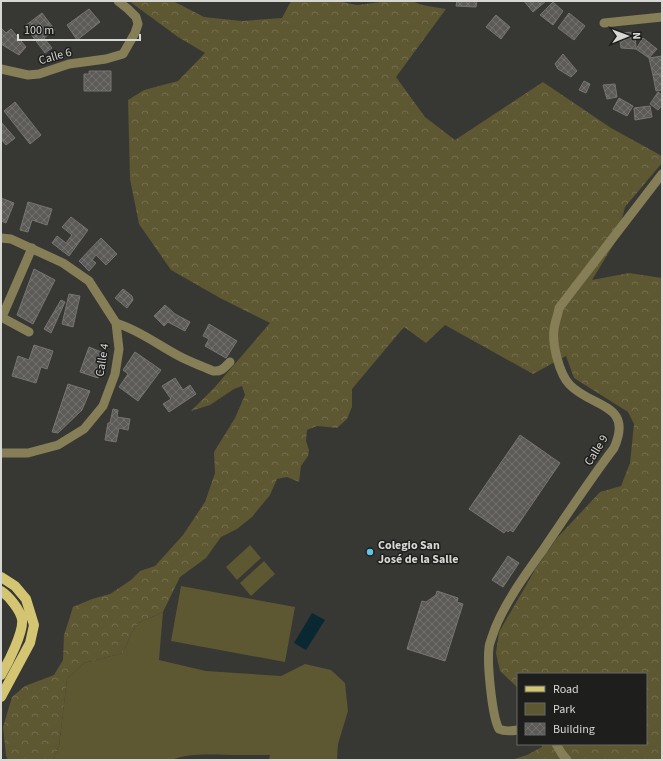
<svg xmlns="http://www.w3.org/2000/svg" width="663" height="761" viewBox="0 0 663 761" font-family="'Source Sans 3',sans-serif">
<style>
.green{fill:#5d5732}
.forest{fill:url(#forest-crowns)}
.water{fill:#0a2831}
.building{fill:url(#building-cross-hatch);stroke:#767571}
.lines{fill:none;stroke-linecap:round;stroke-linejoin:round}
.minor{stroke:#857e57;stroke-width:9}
.major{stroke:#d3c571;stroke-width:10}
.poi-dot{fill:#5dc7e8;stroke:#1e1e1c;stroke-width:1.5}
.labels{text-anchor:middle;stroke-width:3;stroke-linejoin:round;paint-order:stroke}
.street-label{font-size:12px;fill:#d7d7d4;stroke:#1e1e1c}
.poi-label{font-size:12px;font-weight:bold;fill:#d7d7d4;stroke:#1e1e1c;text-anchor:start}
</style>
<defs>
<pattern id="forest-crowns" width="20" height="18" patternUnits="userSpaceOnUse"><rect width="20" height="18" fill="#5d5732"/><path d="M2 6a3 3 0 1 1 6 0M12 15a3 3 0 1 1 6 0" fill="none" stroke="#746e4f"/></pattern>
<pattern id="building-cross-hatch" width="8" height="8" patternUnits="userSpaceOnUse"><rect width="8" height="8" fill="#5c5b58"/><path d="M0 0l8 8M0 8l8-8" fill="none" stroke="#73726f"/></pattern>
</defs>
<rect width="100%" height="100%" fill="#373733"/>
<!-- green -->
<path class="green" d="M250 545 261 558 237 580 226 567Z
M264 561 275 574 251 596 240 583Z
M181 586 295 607 285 662 171 641Z
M163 612 159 660 206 671 281 676 305 664 331 670 345 683 348 711 338 744 337 760H269L270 755C259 755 248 755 238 755 219 755 189 752 172 760H53L59 746 67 679 84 663 123 653 131 634 138 623Z"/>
<!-- forest -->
<path class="forest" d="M129 1H173L204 17 242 21 282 18 291 1H337L357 5 389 1H412L422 5 446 9 396 77 425 117 455 140 543 82 611 128 662 156V163L625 207 617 239 592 280 629 273 662 278V760H511L527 755 542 747 541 744H646V674H518V688L500 671 496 653 499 632 536 568 557 538 600 492 621 486 630 463 634 424 628 412 574 378 566 356 533 374 445 325 426 343 404 327 352 389V407L347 419 337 428 317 426 307 430 306 441 309 450 308 456 301 466 299 482 287 477 277 479 270 495 252 517 237 529 221 537 206 558 180 577 163 612 138 623 131 634 123 653 84 663 67 679 59 746 53 760H8L6 756 3 727 12 697 25 686 54 675 63 660 64 635 73 607 92 599 110 594 131 580 140 571 155 566 183 535 205 502 215 473 214 452 235 418 245 395 242 386 234 389 210 405 191 411 215 387 270 323 220 298 171 270 139 224 130 179 128 100 144 90 178 81 205 53 178 37Z"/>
<!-- water -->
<path class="water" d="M312 613 325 620 306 650 294 643Z"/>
<!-- building -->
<path class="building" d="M457 1H477L476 7 456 6Z
M524 1H546L533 12Z
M553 2 563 11 553 25 540 15Z
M89 9 100 22 77 40 67 25Z
M42 13 55 30 44 38 52 48 45 53 25 26Z
M569 13 585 26 574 40 558 28Z
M496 15 510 27 501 39 486 27Z
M1 28 6 33 11 29 26 47 19 55 1 44Z
M635 32 636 49 621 48 619 33Z
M643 38 657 49 649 58 636 49Z
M563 54 577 71 571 77 558 69 555 64Z
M662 56V73L653 75 649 58Z
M89 71H111V91H84V74H89Z
M662 74V90L656 91 653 75Z
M584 81 590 84 586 93 579 90Z
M615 84 617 97 607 99 603 85Z
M658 92 662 95V105L658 110 650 104Z
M619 98 633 106 627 116 613 109Z
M15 102 41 135 30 144 4 111Z
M650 106 652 117 635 120 634 108Z
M1 122 15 138 6 145 1 139Z
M1 198 14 203 6 223 1 221Z
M28 202 52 209 47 225 32 220 28 232 20 230Z
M71 217 88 230 69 256 52 243 57 236 66 243 72 235 62 227Z
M101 238 117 254 106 265 96 255 92 260 96 263 89 271 79 261Z
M34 269 55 280 33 324 17 315Z
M123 289 132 296 133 300 127 308 115 298Z
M69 294 80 296 73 327 62 324Z
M61 300 65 302 51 333 44 329Z
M165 305 175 314 190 322 185 331 168 322 164 326 154 316Z
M209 324 237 341 226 358 205 346 209 339 203 336Z
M34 345 53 351 47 369 41 367 36 383 12 376 18 356 29 360Z
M89 347 106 354 98 378 80 372Z
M135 352 161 370 138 401 119 387 128 374 123 370Z
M175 378 183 390 190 385 196 394 169 412 163 404 171 399 162 386Z
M68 384 90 391 82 410 58 433 52 432Z
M113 409 118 410 117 417 130 419 128 430 119 428 116 442 105 440 108 423H110Z
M520 435 560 463 513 532 510 530 508 532 506 530 504 533 469 509Z
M508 556 519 563 503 587 492 580Z
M437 591 458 598 457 602 463 604 445 661 407 649 422 601 426 602 436 595Z"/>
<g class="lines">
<!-- minor -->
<path class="minor" d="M604 23 662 17
M1 69 28 75 39 74 69 64 106 59 123 54 135 33 138 24 136 17 128 9 118 1
M1 238 11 239 63 263 89 281 116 323 119 349 115 374 103 406 84 429 58 445 28 453H1
M1 317 29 332
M2 317 32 248
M116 323C139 330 158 345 179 356 190 362 202 366 213 371 222 372 225 367 230 362
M518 730C512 731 505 732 499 729 492 717 487 663 489 648 489 645 491 640 492 637 501 608 525 575 543 550 566 516 589 481 614 448 634 403 592 408 570 385 559 374 552 344 554 329 555 322 558 315 559 308L662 174
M556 744 562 754 567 760"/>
<!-- major -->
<path class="major" d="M1 577 15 586 26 599 34 625 30 643 1 697
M1 591C9 596 20 610 22 619 24 632 8 663 1 675"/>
</g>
<!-- markers -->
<circle class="poi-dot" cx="370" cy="552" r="4"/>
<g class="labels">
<!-- street labels -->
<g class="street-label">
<text transform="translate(55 56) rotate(-16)" y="4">Calle 6</text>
<text transform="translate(102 360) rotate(-81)" y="4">Calle 4</text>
<text transform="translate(596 450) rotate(-58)" y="4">Calle 9</text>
</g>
<!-- poi labels -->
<g class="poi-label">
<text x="378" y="549">Colegio San<tspan x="378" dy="14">José de la Salle</tspan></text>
</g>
</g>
<!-- border -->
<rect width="663" height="761" fill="none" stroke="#d7d7d4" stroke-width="4"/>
<!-- legend -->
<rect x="517" y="673" width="130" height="72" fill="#1e1e1c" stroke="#686866"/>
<rect x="525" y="686" width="20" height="6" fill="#d3c571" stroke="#686866"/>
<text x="553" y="693" font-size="12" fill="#d7d7d4">Road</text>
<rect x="525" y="703" width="20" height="12" fill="#5d5732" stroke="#686866"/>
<text x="553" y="713" font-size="12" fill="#d7d7d4">Park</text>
<rect x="525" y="723" width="20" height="12" fill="url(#building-cross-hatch)" stroke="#686866"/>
<text x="553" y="733" font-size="12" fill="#d7d7d4">Building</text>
<!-- north arrow -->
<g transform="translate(627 36) rotate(89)" stroke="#1e1e1c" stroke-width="3" paint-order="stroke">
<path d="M0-3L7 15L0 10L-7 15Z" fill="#d7d7d4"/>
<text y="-6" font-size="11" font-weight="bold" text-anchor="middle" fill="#d7d7d4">N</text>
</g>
<!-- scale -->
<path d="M18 34v6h122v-6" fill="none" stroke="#d7d7d4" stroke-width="2"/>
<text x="24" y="34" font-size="12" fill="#d7d7d4" stroke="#1e1e1c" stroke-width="3" paint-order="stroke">100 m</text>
</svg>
